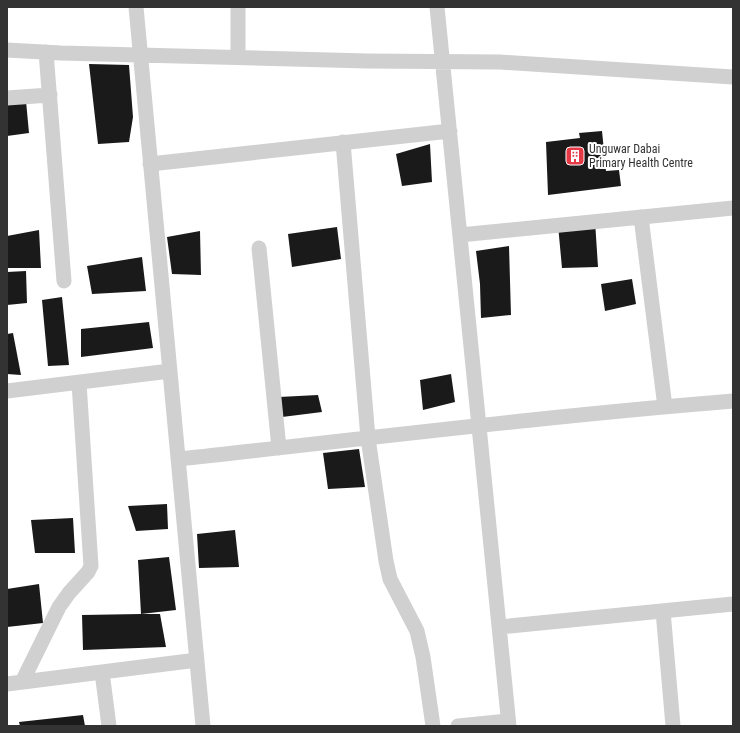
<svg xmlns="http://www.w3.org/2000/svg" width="740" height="733" viewBox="0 0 740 733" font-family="'Roboto Condensed',sans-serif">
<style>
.building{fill:#1a1a1a}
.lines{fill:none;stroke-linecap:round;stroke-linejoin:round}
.minor{stroke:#d0d0d0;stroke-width:15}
.labels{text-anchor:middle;stroke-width:4;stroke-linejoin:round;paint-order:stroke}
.poi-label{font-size:12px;fill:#333;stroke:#fff;text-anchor:start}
</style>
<rect width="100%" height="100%" fill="#fff"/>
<!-- building -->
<path class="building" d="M89 64 129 65 133 117 129 142 98 144Z
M26 101 29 133 7 136V103Z
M602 131 606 171 619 170 621 186 548 195 546 142 580 138 579 133Z
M430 144 432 182 402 186 396 154Z
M595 221 598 267 562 268 558 225Z
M337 227 341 259 292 267 288 234Z
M39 230 41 268H7V236Z
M200 231 201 275 172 274 167 237Z
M509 246 511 315 481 318 480 284 476 251Z
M142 257 146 291 92 294 87 266Z
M26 271 27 303 7 305V272Z
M632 279 636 304 605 311 601 284Z
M62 297 69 365 48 366 42 300Z
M149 322 153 348 81 357V329Z
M13 333 21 375 7 374V334Z
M451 374 455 402 423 410 420 380Z
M318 395 322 412 282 417 279 397Z
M359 449 365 487 328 489 323 453Z
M167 504 168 529 136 531 128 506Z
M73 518 75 553H35L31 520Z
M235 530 239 567 199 568 197 534Z
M169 557 176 610 141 614H160L166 647 83 650 82 615 141 614 138 560Z
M39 584 43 623 7 627V589Z
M83 715 85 726H20L19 722Z"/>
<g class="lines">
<!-- minor -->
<path class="minor" d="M136 7 203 726
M238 7V57
M437 7 509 726
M7 50 61 53 367 61 500 62 733 77
M46 52 64 281
M7 98 50 95
M343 142 368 438 386 561 390 579 417 631 423 657 433 726
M150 164 450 131
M641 217 665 407
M460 235 733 208
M259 248 279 448
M7 391 170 371
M179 459C363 439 548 416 733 401
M663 611 673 726
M499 627 733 604
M102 672 109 726
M22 682 59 607 69 593 88 572 91 566 79 383
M7 684 197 660
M458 726 508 721"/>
</g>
<!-- icons -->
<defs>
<g id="building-square" transform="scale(1)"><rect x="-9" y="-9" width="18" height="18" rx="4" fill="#e63946" stroke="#fff"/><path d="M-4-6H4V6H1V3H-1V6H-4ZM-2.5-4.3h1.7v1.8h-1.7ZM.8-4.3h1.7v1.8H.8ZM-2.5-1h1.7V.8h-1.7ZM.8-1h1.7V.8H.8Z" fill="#fff"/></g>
</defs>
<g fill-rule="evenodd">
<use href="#building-square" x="575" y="156"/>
</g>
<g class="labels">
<!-- poi labels -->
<g class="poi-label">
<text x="589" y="153">Unguwar Dabai<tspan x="589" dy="14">Primary Health Centre</tspan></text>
</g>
</g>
<!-- border -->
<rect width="740" height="733" fill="none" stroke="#333333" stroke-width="16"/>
</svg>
